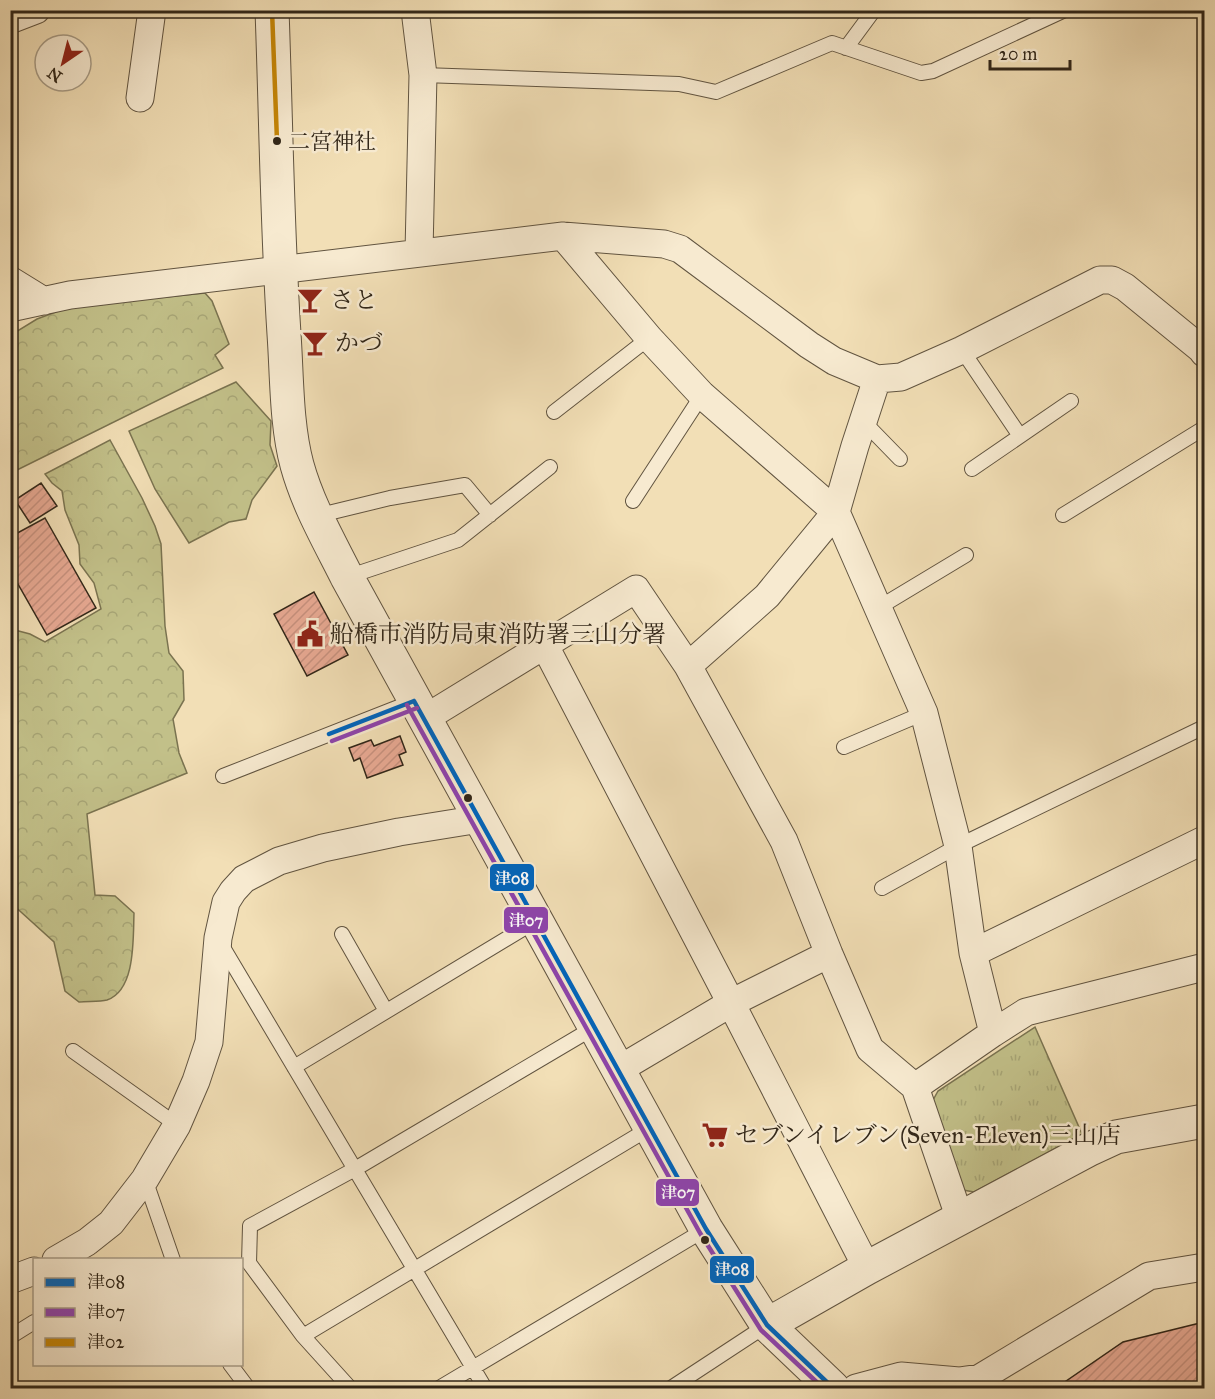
<svg xmlns="http://www.w3.org/2000/svg" width="1215" height="1399" viewBox="0 0 1215 1399" font-family="'IM FELL Great Primer','Noto Serif JP',serif">
<style>
.forest{fill:url(#forest-crowns);stroke:#7a7350;stroke-width:1.5}
.park{fill:url(#park-tufts);stroke:#7a7350;stroke-width:1.5}
.building{fill:url(#building-hatch);stroke:#312618;stroke-width:1.5}
.lines{fill:none;stroke-linecap:round;stroke-linejoin:round}
.service-casing{stroke:#615440;stroke-width:16}
.minor-casing{stroke:#615440;stroke-width:29}
.tertiary-casing{stroke:#615440;stroke-width:35}
.service{stroke:#f7ead0;stroke-width:14}
.minor{stroke:#f7ead0;stroke-width:27}
.tertiary{stroke:#f7ead0;stroke-width:33}
.bus-1-casing{stroke:#f7ead0;stroke-width:9}
.bus-2-casing{stroke:#f7ead0;stroke-width:9}
.bus-3-casing{stroke:#f7ead0;stroke-width:9}
.bus-1{stroke:#0065bd;stroke-width:4.5}
.bus-2{stroke:#8e44ad;stroke-width:4.5}
.bus-3{stroke:#c68606;stroke-width:4.5}
.bus-dot{fill:#312618;stroke:#f7ead0;stroke-width:2}
.labels{text-anchor:middle;stroke-width:5;stroke-linejoin:round;paint-order:stroke}
.bus-label{font-size:22px;fill:#312618;stroke:#f7ead0;text-anchor:start}
.poi-label{font-size:24px;fill:#312618;stroke:#f7ead0;text-anchor:start}
.line-badge{stroke:#f7ead0;stroke-width:2}
.badge-label{font-size:16px;text-anchor:middle;font-weight:bold;fill:#fff}
</style>
<defs>
<pattern id="forest-crowns" width="20" height="18" patternUnits="userSpaceOnUse" patternTransform="scale(1.5)"><rect width="20" height="18" fill="#c2c089"/><path d="M2 6a3 3 0 1 1 6 0M12 15a3 3 0 1 1 6 0" fill="none" stroke="#a7a576"/></pattern>
<pattern id="park-tufts" width="24" height="20" patternUnits="userSpaceOnUse" patternTransform="scale(1.5)"><rect width="24" height="20" fill="#c2c089"/><path d="M3 7l-1-3M5 7V3M7 7l1-3M15 17l-1-3M17 17v-4M19 17l1-3" fill="none" stroke="#a7a576"/></pattern>
<pattern id="building-hatch" width="6" height="6" patternUnits="userSpaceOnUse" patternTransform="scale(1.5)"><rect width="6" height="6" fill="#e8a993"/><path d="M-1 1l2-2M0 6l6-6M5 7l2-2" fill="none" stroke="#c7917e"/></pattern>
</defs>
<rect width="100%" height="100%" fill="#f2dfb6"/>
<filter id="stains"><feTurbulence type="fractalNoise" baseFrequency=".00333" numOctaves="4"/><feColorMatrix values="0 0 0 0 .2 0 0 0 0 .09 0 0 0 0 .02 0 0 0 .5 -.17"/></filter>
<radialGradient id="worn" r=".72"><stop offset=".6" stop-color="#630" stop-opacity="0"/><stop offset="1" stop-color="#630" stop-opacity=".3"/></radialGradient>
<!-- forest -->
<path class="forest" d="M205 293 212 301 229 344 215 355 223 368 11 473 10 336 14 333 37 319 69 307Z
M236 382 271 421 270 445 277 466 252 500 246 519 229 522 189 543 155 489 129 431Z
M110 440 142 498 155 526 161 544 165 626 169 653 183 671 184 700 173 719 179 753 187 773 87 814 95 895 115 896 134 913C133 938 136 990 107 1000 99 1002 88 1001 79 1002L65 991 54 942 11 903V629L30 634 45 642 101 609 94 583 80 564 79 545 65 510 62 491 52 483 45 474Z"/>
<!-- park -->
<path class="park" d="M1035 1027 1082 1134 974 1192 963 1190 932 1102 938 1091Z"/>
<!-- building -->
<path class="building" d="M41 483 57 506 30 523 15 500Z
M45 518 96 608 47 635 10 570V537Z
M314 592 348 655 307 676 274 614Z
M400 736 406 752 399 755 403 765 367 778 360 758 354 761 349 748 371 740 374 746Z
M1204 1322V1382L1169 1388H1056L1123 1342Z"/>
<g class="lines">
<!-- service casing -->
<g class="service-casing">
<path id="service" d="M846 48 874 10
M423 75 679 84 716 92 832 43 921 73 933 71 1065 10
M962 350 1020 436
M554 412 649 338
M863 421 900 459
M972 469 1071 401
M633 501 702 395
M1063 515 1204 428
M316 516 390 498 465 485 490 515
M347 577 458 540 550 467
M878 608 966 555
M844 747 924 713
M223 776 414 701
M882 888 958 846 1204 727
M342 934 386 1011
M221 944 485 1388
M73 1051 177 1125
M294 1067 536 921
M145 1179 173 1260
M303 1336 650 1128
M10 1337 34 1322
M230 1364 248 1388
M350 1388 303 1336 249 1263 250 1226 355 1169 595 1027
M439 1388 706 1229
M671 1388 767 1325"/>
</g>
<!-- minor casing -->
<g class="minor-casing">
<path id="minor" d="M415 10 423 75 419 252
M10 20 36 10
M140 98 152 10
M563 236 649 338 702 395 836 512 924 713 958 846 973 953 993 1033
M10 280 44 301
M10 308 70 295 563 236 664 244 680 249 809 345 834 361 877 379 901 377 962 350 1100 280H1112L1125 287 1201 349 1204 353
M545 646 731 1003 867 1268
M688 666 767 596 836 512 855 446 877 379
M424 719 636 589 688 666 784 841 829 954 870 1049 915 1087 960 1219
M973 953 1204 840
M618 1070 731 1003 829 954
M915 1087 993 1033 1026 1012 1204 967
M56 1260 87 1242 111 1223 145 1179 177 1125 196 1081 209 1042 218 938 226 902 233 891 244 879 279 861 323 848 399 832 480 819
M10 1280 34 1271
M856 1388 901 1376 959 1381 980 1378 1149 1276 1204 1267"/>
</g>
<!-- tertiary casing -->
<g class="tertiary-casing">
<path id="tertiary" d="M272 10C276 118 277 226 284 334 287 376 286 424 297 465 308 505 329 541 347 577L706 1229 767 1325 833 1388
M767 1325 867 1268 1090 1149 1116 1137 1204 1121"/>
</g>
<!-- service -->
<use href="#service" class="service"/>
<!-- minor -->
<use href="#minor" class="minor"/>
<!-- tertiary -->
<use href="#tertiary" class="tertiary"/>
<!-- bus-1 casing -->
<g class="bus-1-casing">
<path id="bus-1" d="M414 701 706 1229 767 1325 833 1388
M329 734 414 701"/>
</g>
<!-- bus-2 casing -->
<g class="bus-2-casing">
<path id="bus-2" d="M407 705 700 1233 761 1330 823 1388
M332 741 417 708"/>
</g>
<!-- bus-3 casing -->
<g class="bus-3-casing">
<path id="bus-3" d="M272 10 277 141"/>
</g>
<!-- bus-1 -->
<use href="#bus-1" class="bus-1"/>
<!-- bus-2 -->
<use href="#bus-2" class="bus-2"/>
<!-- bus-3 -->
<use href="#bus-3" class="bus-3"/>
</g>
<!-- icons -->
<defs>
<g id="bar-bare" transform="scale(2.07)"><path d="M-6-5H6L.8 .8V4.5H3.5V6h-7V4.5H-.8V.8Z" fill="#8f2418" stroke="#f7ead0" stroke-width="2.5" paint-order="stroke"/></g>
<g id="civic-bare" transform="scale(2.07)"><path d="M-.6-6.5H3V-4.5H.6V-3L4-1V1h2V6H-6V1h2V-1L-.6-3ZM-1.2 2.5V6h2.4V2.5Z" fill="#8f2418" stroke="#f7ead0" stroke-width="2.5" paint-order="stroke"/></g>
<g id="supermarket-bare" transform="scale(2.07)"><path d="M-6-5.5h2.5l.6 2H6L4.5 2H-2.5L-4.4-4H-6ZM-1.5 3.2a1.3 1.3 0 1 0 .1 0ZM3 3.2a1.3 1.3 0 1 0 .1 0Z" fill="#8f2418" stroke="#f7ead0" stroke-width="2.5" paint-order="stroke"/></g>
</defs>
<g fill-rule="evenodd">
<use href="#bar-bare" x="310" y="300"/>
<use href="#bar-bare" x="315" y="343"/>
<use href="#civic-bare" x="310" y="634"/>
<use href="#supermarket-bare" x="715" y="1135"/>
</g>
<!-- markers -->
<g class="bus-dot">
<circle cx="277" cy="141" r="5"/>
<circle cx="468" cy="798" r="5"/>
<circle cx="705" cy="1240" r="5"/>
</g>
<g class="labels">
<!-- bus labels -->
<g class="bus-label">
<text x="288" y="149">二宮神社</text>
</g>
<!-- poi labels -->
<g class="poi-label">
<text x="330" y="308">さと</text>
<text x="335" y="351">かづ</text>
<text x="330" y="642">船橋市消防局東消防署三山分署</text>
<text x="735" y="1143">セブンイレブン(Seven-Eleven)三山店</text>
</g>
</g>
<g class="line-badge">
<rect x="489" y="863" width="46" height="29" rx="6" fill="#0065bd"/>
<rect x="503" y="906" width="46" height="28" rx="6" fill="#8e44ad"/>
<rect x="655" y="1178" width="45" height="29" rx="6" fill="#8e44ad"/>
<rect x="709" y="1255" width="46" height="29" rx="6" fill="#0065bd"/>
</g>
<g class="badge-label">
<text x="512" y="884">津08</text>
<text x="526" y="926">津07</text>
<text x="678" y="1198">津07</text>
<text x="732" y="1275">津08</text>
</g>
<!-- margin -->
<rect width="1215" height="1399" fill="none" stroke="#f2dfb6" stroke-width="36"/>
<rect x="12" y="12" width="1191" height="1375" fill="none" stroke="#312618" stroke-width="3"/>
<rect x="18" y="18" width="1179" height="1363" fill="none" stroke="#312618" stroke-width="1.5"/>
<!-- legend -->
<rect x="33" y="1258" width="210" height="108" fill="#f7ead0" stroke="#a89c86" stroke-width="1.5"/>
<rect x="45" y="1278" width="30" height="9" fill="#0065bd" stroke="#a89c86" stroke-width="1.5"/>
<text x="87" y="1288" font-size="18" fill="#312618">津08</text>
<rect x="45" y="1308" width="30" height="9" fill="#8e44ad" stroke="#a89c86" stroke-width="1.5"/>
<text x="87" y="1318" font-size="18" fill="#312618">津07</text>
<rect x="45" y="1338" width="30" height="9" fill="#c68606" stroke="#a89c86" stroke-width="1.5"/>
<text x="87" y="1348" font-size="18" fill="#312618">津02</text>
<!-- north arrow -->
<g transform="translate(63 63) rotate(215)"><circle r="28" fill="#f7ead0" stroke="#a89c86" stroke-width="1.5"/>
<path d="M0-4.5L10 22L0 15L-10 22Z" fill="#8f2418"/>
<text y="-9" font-size="16" font-weight="bold" text-anchor="middle" fill="#312618">N</text>
</g>
<!-- scale -->
<path d="M990 60v9h80v-9" fill="none" stroke="#312618" stroke-width="3"/>
<text x="999" y="60" font-size="18" fill="#312618" stroke="#f7ead0" stroke-width="4.5" paint-order="stroke">20 m</text>
<rect width="100%" height="100%" filter="url(#stains)"/>
<rect width="100%" height="100%" fill="url(#worn)"/>
</svg>
